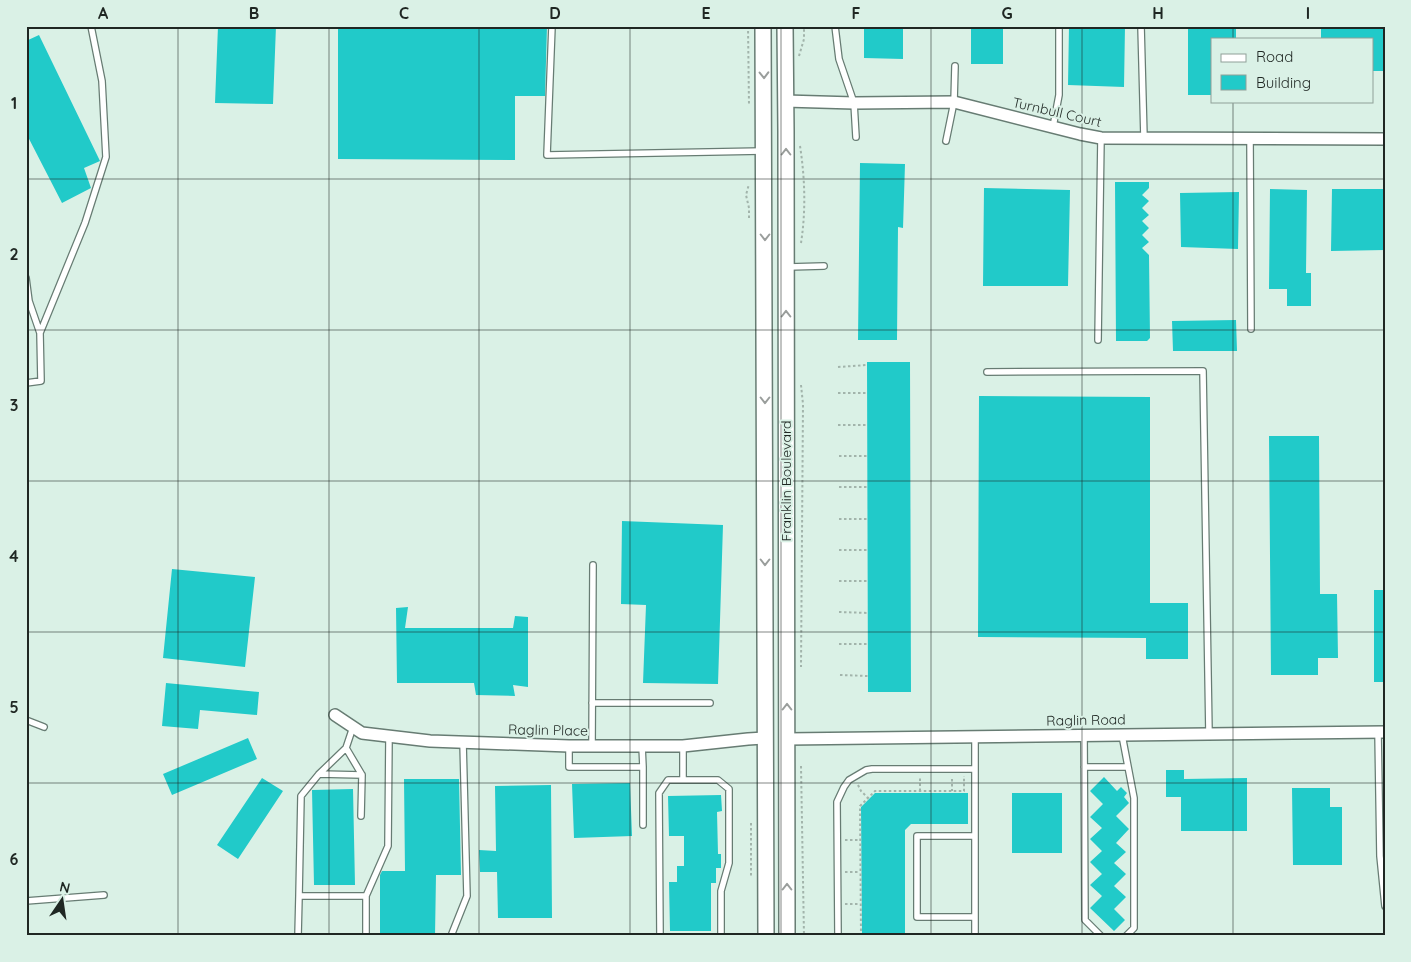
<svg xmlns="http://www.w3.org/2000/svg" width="1411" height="962" viewBox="0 0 1411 962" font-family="Quicksand,sans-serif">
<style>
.building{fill:#21cac9}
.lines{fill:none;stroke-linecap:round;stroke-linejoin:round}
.lane-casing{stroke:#677c73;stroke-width:8}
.street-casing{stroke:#677c73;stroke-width:14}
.secondary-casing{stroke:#677c73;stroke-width:18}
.path{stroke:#a2b4ab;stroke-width:2;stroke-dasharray:2.5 2.5;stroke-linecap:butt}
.lane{stroke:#fff;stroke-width:5.5}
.street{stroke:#fff;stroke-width:11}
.secondary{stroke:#fff;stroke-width:15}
.oneway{stroke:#9a9e9c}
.grid{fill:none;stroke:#1f2723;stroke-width:1;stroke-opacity:0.55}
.labels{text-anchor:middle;stroke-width:4;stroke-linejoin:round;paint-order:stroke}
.street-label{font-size:14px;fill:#1f2723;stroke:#daf1e6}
.neatline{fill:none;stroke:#1f2723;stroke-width:2}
.grid-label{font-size:16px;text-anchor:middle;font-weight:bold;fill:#1f2723}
</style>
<rect width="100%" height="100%" fill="#daf1e6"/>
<!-- building -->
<path class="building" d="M218 26H276L273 104 215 103Z
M338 26H547L545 96H515V160L338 159Z
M864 26H903V59L864 58Z
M971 26H1003V64H971Z
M1069 26H1125L1124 87 1068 85Z
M1188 26H1236V39H1212V95H1188Z
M1321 26H1385V71H1372V39H1321Z
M39 35 100 161 84 168 91 188 62 203 26 133V41Z
M860 163 905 164 903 228 898 227 897 340H858Z
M1115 182H1149V188L1142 195 1149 201 1142 208 1149 215 1142 221 1149 228 1142 235 1149 242 1142 248 1149 255 1150 338 1147 341H1116Z
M984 188 1070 190 1068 286H983Z
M1270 189 1307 190 1306 273H1311V306H1287V289H1269Z
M1332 189H1385V250L1331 251Z
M1239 192 1238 249 1181 247 1180 193Z
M1236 320 1237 351H1173L1172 321Z
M867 362H910L911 692H868Z
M979 396 1150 397V603H1188V659H1146V638L978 637Z
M1269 436H1319L1320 594H1337L1338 658H1318V675H1271Z
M622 521 723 525 718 684 643 683 646 605 621 604Z
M172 569 255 577 245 667 163 658Z
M1374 590H1385V682H1374Z
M408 607 405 628H513L515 616 528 617V687L513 685 515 696 476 695 474 683H397L396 608Z
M166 683 259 692 257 715 200 710 198 729 162 726Z
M248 738 257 759 172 795 163 774Z
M1166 770H1184V779L1247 778V831H1181V797H1166Z
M1104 777 1117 791 1121 787 1127 793 1124 797 1129 803 1116 816 1129 829 1116 843 1126 852 1114 863 1126 874 1114 886 1126 897 1114 909 1125 920 1114 931 1090 908 1102 896 1090 885 1102 874 1090 862 1102 851 1090 839 1102 828 1090 817 1103 804 1090 791Z
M262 778 283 791 238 859 217 845Z
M404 779H459L461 875H436L435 936H380V875L382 871H405Z
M630 783 632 836 574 838 572 784Z
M551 785 552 918H498L497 872H480L479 850 496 851 495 786Z
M1292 788H1330V807H1342V865H1293Z
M353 789 355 885H314L312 790Z
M875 793H968V824H911L905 830V936H862L861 807Z
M1012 793H1062V853H1012Z
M721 795 722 811 717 812 718 854H721V868H716V883H711V931H670L669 882H677V866H684V836H669L668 796Z"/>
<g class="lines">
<!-- lane casing -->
<g class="lane-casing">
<path id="lane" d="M552 26 547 155 763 151
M835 26 839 59 854 103 856 137
M1141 26 1144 138
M1053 127 1059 95V26
M1250 138 1251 329
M946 141 954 102 955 66
M788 267 824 266
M26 278 29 301 40 333 41 381 26 383
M40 333 85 223 106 157 102 81 91 26
M1098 340 1101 138
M987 372 1203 371 1209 734
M592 703H710
M26 720 44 727
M353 727 346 748 319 774 301 796 299 896H366
M1378 732 1380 856 1385 906
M1084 735 1085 920 1101 936
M1122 735 1134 798V928L1126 936
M975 737V936
M569 746V767H643L642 746
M592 746 593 565
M683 746V780
M346 748 362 775 361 816
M643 767V825
M1084 767H1128
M319 774 362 775
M975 836H917V917H975
M26 901 104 895
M298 936 299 896
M366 936V896L388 846 389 737
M451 936 467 896 463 742
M660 936 659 793 668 780H718L729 789V863L721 891V936
M838 936 837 802 844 787 849 780 866 770 872 769H975"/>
</g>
<!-- street casing -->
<g class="street-casing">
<path id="street" d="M785 101 854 103 954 102 1080 134 1101 138 1385 139
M335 715 362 733 430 741 569 746H683L748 739 766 738
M787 739 1385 732"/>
</g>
<!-- secondary casing -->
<g class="secondary-casing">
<path id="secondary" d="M763 26 766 936
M785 26 786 131 787 936"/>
</g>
<!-- path -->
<path class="path" d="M748 26 749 106
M799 56 804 39V26
M800 146C805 178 806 211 801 243
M749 218V208L746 195 749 184
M838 367 867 365
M801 385 803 404 801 667
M838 393H867
M838 425H867
M839 456H867
M839 487H867
M839 519H867
M839 550H867
M839 581H868
M839 612 868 613
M839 644H868
M840 675 868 676
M801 766 804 936
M952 779V791
M858 785 861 791 868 798
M920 791V776
M751 823V876
M845 840H860
M845 872H860
M845 904H860
M861 936 860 806 875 791H964V776"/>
<!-- lane -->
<use href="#lane" class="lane"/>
<!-- street -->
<use href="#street" class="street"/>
<!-- secondary -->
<use href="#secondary" class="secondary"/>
</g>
<!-- one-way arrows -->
<defs><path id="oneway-chevron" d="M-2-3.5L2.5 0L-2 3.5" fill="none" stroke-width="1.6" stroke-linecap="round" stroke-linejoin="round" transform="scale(1.25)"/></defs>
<g class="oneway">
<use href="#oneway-chevron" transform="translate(764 75) rotate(89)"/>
<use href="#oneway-chevron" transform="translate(786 152) rotate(-90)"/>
<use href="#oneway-chevron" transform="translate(765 237) rotate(90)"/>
<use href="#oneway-chevron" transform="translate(786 314) rotate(-90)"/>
<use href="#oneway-chevron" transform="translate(765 400) rotate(90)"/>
<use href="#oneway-chevron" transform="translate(765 562) rotate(90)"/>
<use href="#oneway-chevron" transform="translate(787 707) rotate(-90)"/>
<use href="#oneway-chevron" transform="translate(787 887) rotate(-90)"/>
</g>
<!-- grid -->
<path class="grid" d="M178 26V936M329 26V936M479 26V936M630 26V936M781 26V936M931 26V936M1082 26V936M1233 26V39M1233 101V936M26 179H1385M26 330H1385M26 481H1385M26 632H1385M26 783H1385"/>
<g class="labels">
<!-- street labels -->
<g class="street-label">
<text transform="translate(1057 112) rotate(13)" y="5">Turnbull Court</text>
<text transform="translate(786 481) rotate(-90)" y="5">Franklin Boulevard</text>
<text transform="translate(1086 720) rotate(-1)" y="5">Raglin Road</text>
<text transform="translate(548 730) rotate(1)" y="5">Raglin Place</text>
</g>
</g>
<!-- border -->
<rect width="1411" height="962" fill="none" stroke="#daf1e6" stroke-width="55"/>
<!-- legend -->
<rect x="1211" y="38" width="162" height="65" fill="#daf1e6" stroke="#8fa098"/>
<rect x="1221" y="54" width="25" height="8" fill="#ffffff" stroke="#8fa098"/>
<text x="1256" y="62" font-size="15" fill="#1f2723">Road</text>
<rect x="1221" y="75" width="25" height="15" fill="#21cac9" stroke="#8fa098"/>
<text x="1256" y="88" font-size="15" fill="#1f2723">Building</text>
<!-- north arrow -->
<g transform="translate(62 900) rotate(13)" stroke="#daf1e6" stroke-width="4" paint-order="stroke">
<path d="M0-4L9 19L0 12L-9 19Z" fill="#1f2723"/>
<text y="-8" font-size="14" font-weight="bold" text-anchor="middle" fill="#1f2723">N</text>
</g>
<rect x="28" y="28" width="1356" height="906" class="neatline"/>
<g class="grid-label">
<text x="103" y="19">A</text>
<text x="254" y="19">B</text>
<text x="404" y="19">C</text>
<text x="555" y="19">D</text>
<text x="706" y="19">E</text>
<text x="856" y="19">F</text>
<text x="1007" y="19">G</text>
<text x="1158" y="19">H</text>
<text x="1308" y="19">I</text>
<text x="14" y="109">1</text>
<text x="14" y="260">2</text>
<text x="14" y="411">3</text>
<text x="14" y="562">4</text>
<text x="14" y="713">5</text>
<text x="14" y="865">6</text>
</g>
</svg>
